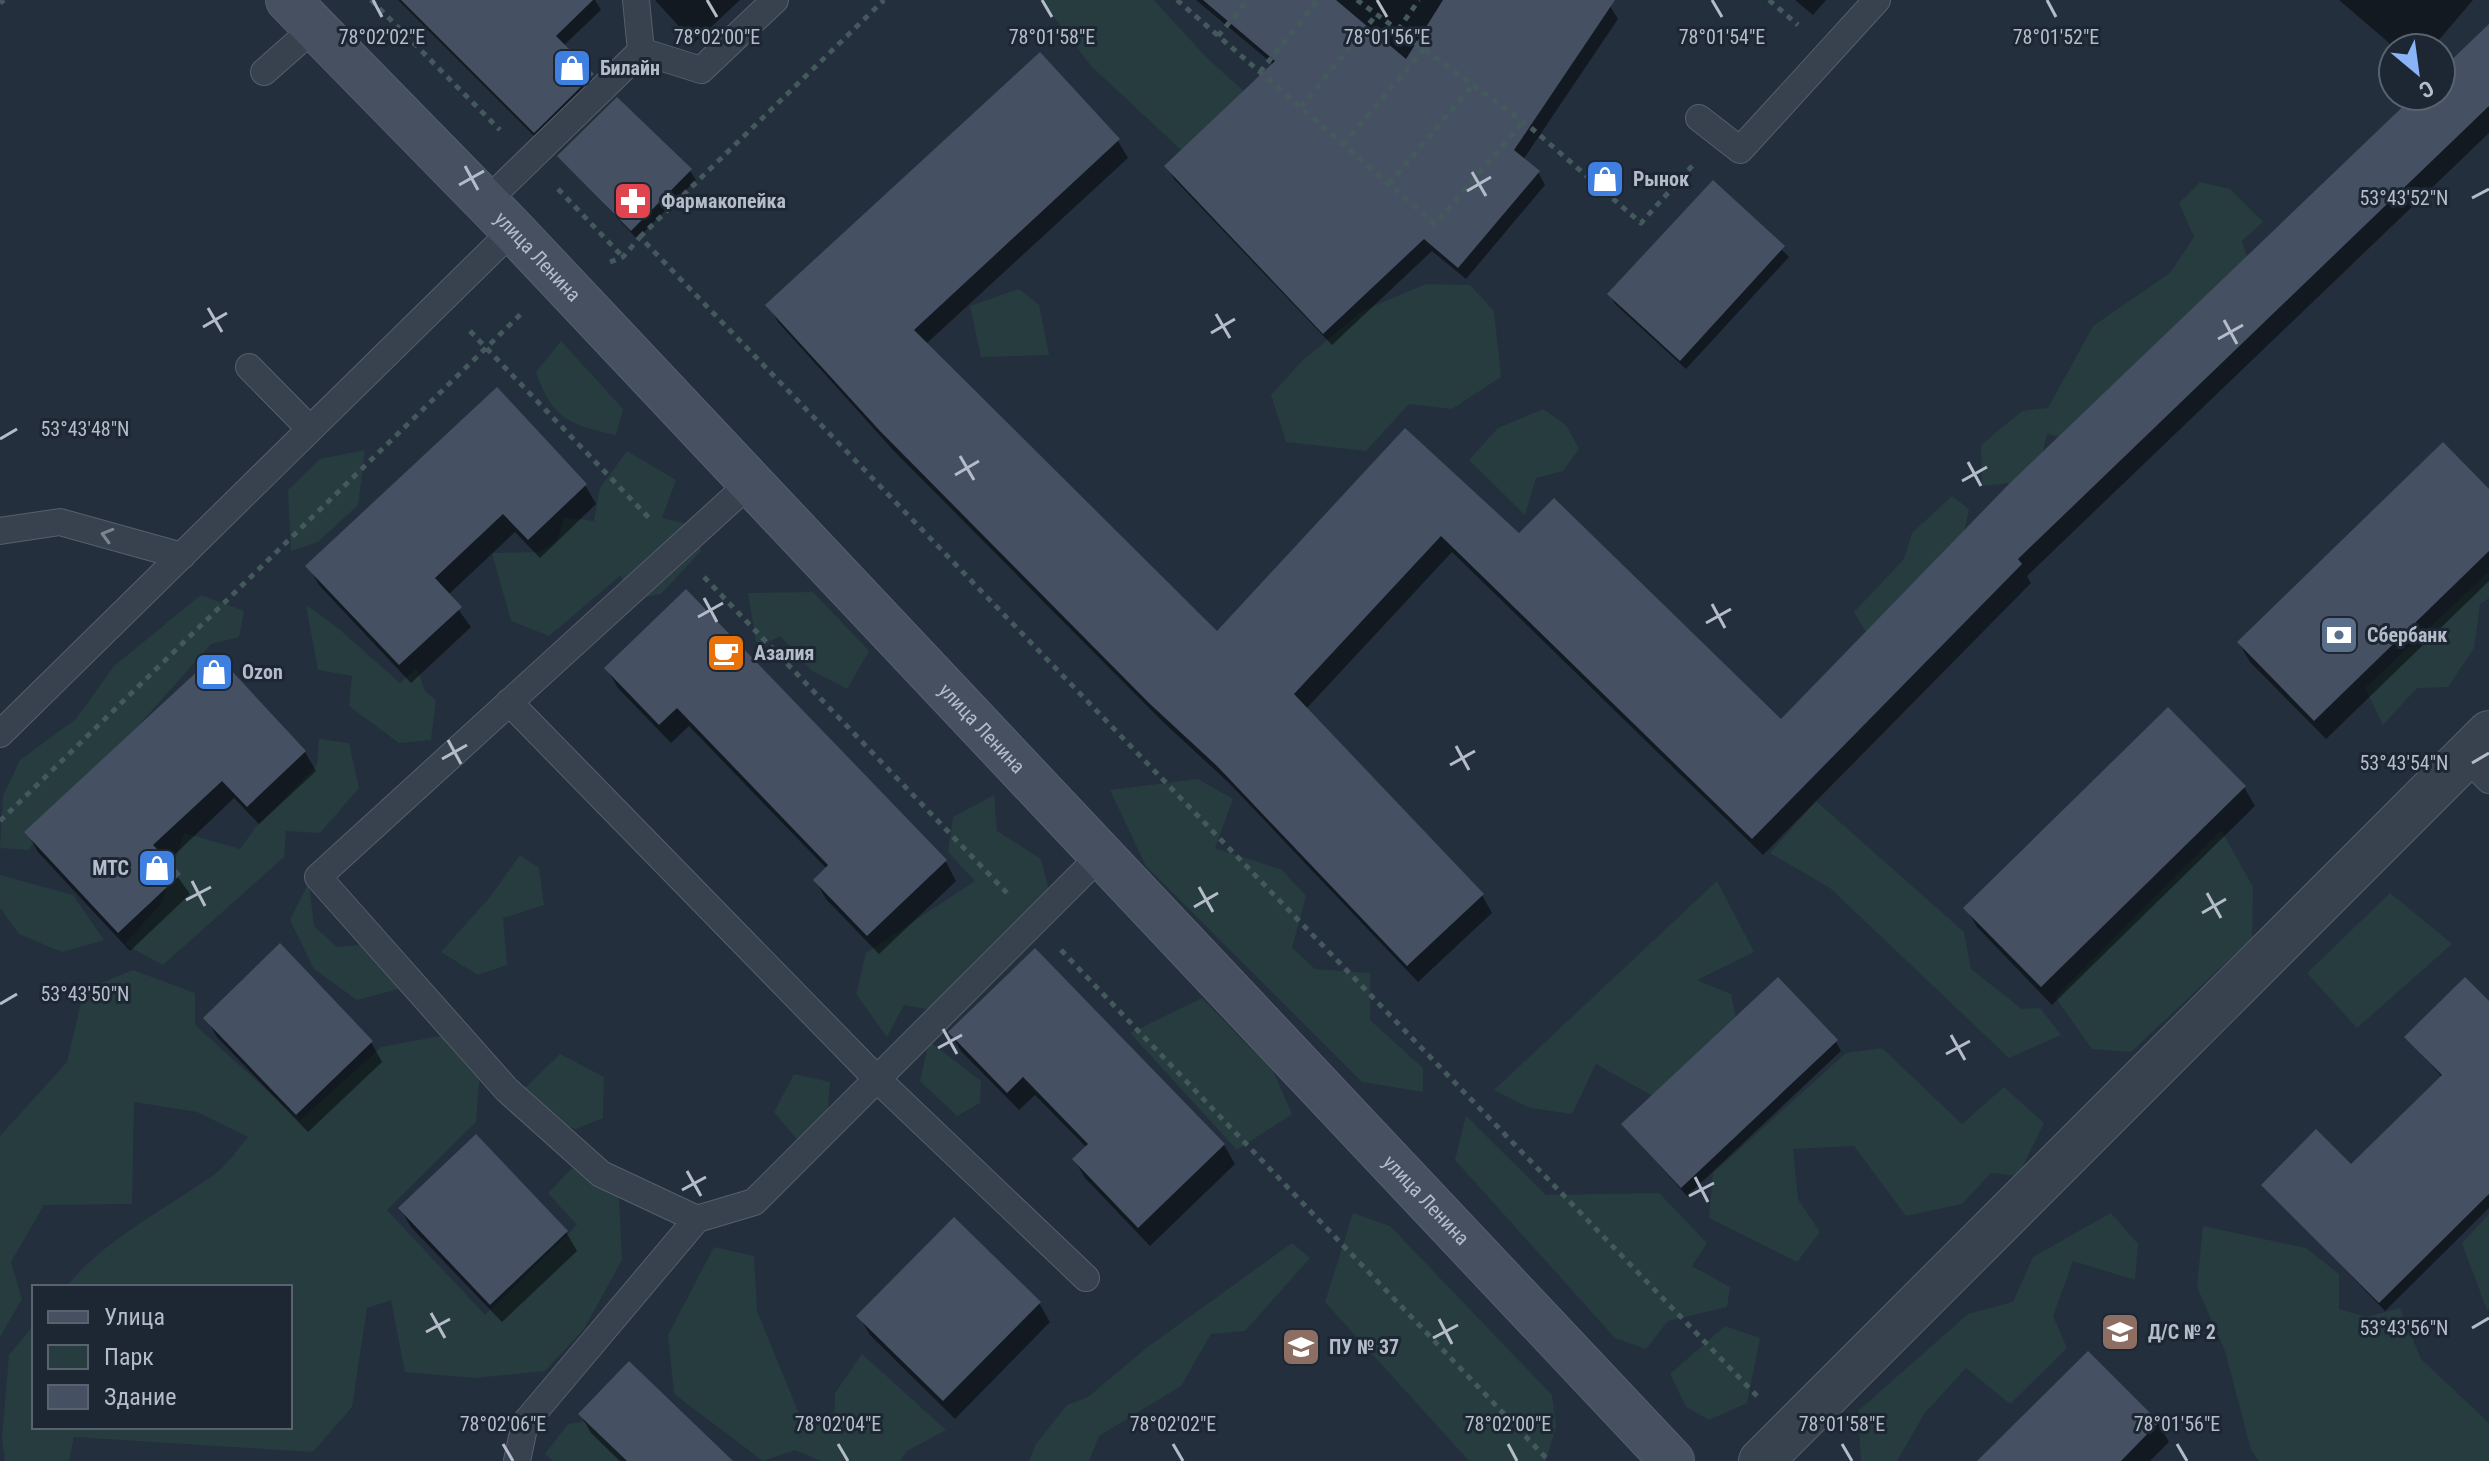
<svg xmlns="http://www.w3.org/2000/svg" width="2489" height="1461" viewBox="0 0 2489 1461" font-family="'Roboto Condensed',sans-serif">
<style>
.green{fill:#263c3f}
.shadow{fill:#0007}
.building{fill:#455162}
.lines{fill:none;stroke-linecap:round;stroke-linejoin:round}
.lane-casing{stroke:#565f6c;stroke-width:28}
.street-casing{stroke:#565f6c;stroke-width:46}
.secondary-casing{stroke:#565f6c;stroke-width:46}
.path{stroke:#44595c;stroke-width:5;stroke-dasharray:6 6;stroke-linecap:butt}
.lane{stroke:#38414e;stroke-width:26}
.street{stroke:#38414e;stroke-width:44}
.secondary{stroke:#465061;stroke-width:44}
.oneway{stroke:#7c8592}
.ticks{fill:none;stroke:#b4bcc9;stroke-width:3}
.labels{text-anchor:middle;stroke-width:6;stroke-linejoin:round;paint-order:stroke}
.poi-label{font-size:20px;font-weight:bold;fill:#b4bcc9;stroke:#1d2633;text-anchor:start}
.street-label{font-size:20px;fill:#b4bcc9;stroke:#1d2633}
.ticks-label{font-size:20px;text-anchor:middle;fill:#b4bcc9;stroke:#1d2633;stroke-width:6;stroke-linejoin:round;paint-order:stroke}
</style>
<rect width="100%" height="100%" fill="#242f3e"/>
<!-- green -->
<path class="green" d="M1041 0H1154L1206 57 1258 104 1193 161 1091 66Z
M2200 182 2230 189 2263 222 2242 241 2257 289 2084 443 2047 434 2036 480 1982 486 1981 445 2022 411 2048 408 2093 326 2170 273 2194 237 2179 203Z
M1426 284 1470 285 1494 311 1501 377 1452 409 1409 404 1366 451 1286 442 1271 395 1302 361 1362 311Z
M1019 289 1039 305 1049 355 981 357 970 306Z
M561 341 623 409 616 435C570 425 552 419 536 372Z
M1543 409 1566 425 1579 449 1563 471 1536 478 1525 515 1469 460 1498 428Z
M365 450 358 505 318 542 291 551 288 490 320 459Z
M627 451 676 480 662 518 691 525 701 551 661 594 627 601 621 575 549 636 511 621 492 553 538 552 557 541 564 517 594 521 600 488Z
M1952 496 1969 509 1962 542 1872 642 1854 612 1904 559 1912 533Z
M2489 571V598L2480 604 2474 648 2448 687 2417 688 2383 725 2365 688Z
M813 592 869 651 847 689 811 670 780 636 757 648 748 593Z
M201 595 244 611 239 637 211 644 28 850 0 848 3 796 20 760 76 719 114 666Z
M306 605 338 628 400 683 417 668 425 691 436 700 431 740 399 743 349 706 352 676 318 670Z
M319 739 349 743 359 788 320 833 286 831 284 857 163 965 124 944 162 902 184 833 240 849 255 828 317 765Z
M1198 779 1233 799 1215 848 1282 870 1306 896 1292 948 1315 969 1370 973V1020L1423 1068V1092L1362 1082 1146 866 1110 790Z
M994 795 997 831 1041 859 1051 899 954 1014 904 1005 887 1037 856 994 866 953 975 881 948 852 953 817Z
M1816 801 1964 932 1971 969 2022 1009 2040 1008 2061 1035 2009 1058 1830 888 1770 853Z
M2221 830 2253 887 2252 938 2131 1052 2092 1049 2055 997Z
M520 855 539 868 544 905 503 918 507 965 478 975 441 952 490 897Z
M0 875 73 895 104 940 62 952 19 934 0 908Z
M1717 881 1754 952 1697 980 1731 994 1740 1038 1665 1103 1596 1064 1572 1114 1530 1108 1494 1090Z
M309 882 314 926 337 947 382 943 405 958 398 989 357 1000 314 969 290 920Z
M2390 893 2452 944 2357 1028 2307 973Z
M133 970 195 993V1025L300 1120 381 1047 451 1034 480 1070 476 1122 387 1210 485 1315 577 1225 548 1193 575 1165 619 1196 622 1260 584 1329 545 1371 474 1378 405 1372 391 1300 367 1308 352 1407 313 1452 74 1437 69 1461H5L2 1438 9 1355 34 1325V1427H290V1287H66C107 1237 163 1211 215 1174 227 1165 238 1149 248 1137L197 1112 134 1102 132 1204 44 1205 11 1262 22 1299 0 1337V1136L67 1062 84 990Z
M1202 998 1273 1071 1292 1114 1237 1150 1130 1033Z
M929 1041 981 1081 980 1103 957 1116 920 1081Z
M1882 1048 1962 1124 2004 1087 2044 1123 2018 1176 1991 1173 1962 1204 1906 1216 1854 1146 1793 1149 1798 1199 1820 1232 1797 1262 1709 1218 1713 1173 1846 1053Z
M560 1054 604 1077 603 1118 576 1129 545 1119 524 1089Z
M794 1074 830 1082 827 1119 801 1144 774 1112Z
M1466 1116 1546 1195 1659 1193 1707 1243 1692 1266 1730 1287 1727 1307 1668 1321 1646 1349 1615 1338 1455 1160Z
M1353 1213 1390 1226 1552 1395 1556 1426 1546 1461H1469L1325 1302Z
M2111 1213 2138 1244 2135 1280 2073 1261 2053 1316 2067 1348 2010 1404 1966 1368 1924 1414 1897 1461H1861L1858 1411 1968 1314 2013 1302 2033 1257Z
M2489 1214V1309L2487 1310 2462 1243Z
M2203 1226 2306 1248 2339 1274V1309L2367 1317 2400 1308 2421 1359 2489 1423V1461H2259L2251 1450 2225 1351 2197 1287Z
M1292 1243 1310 1258 1245 1331 1211 1334 1181 1386 1099 1436 1089 1461H1029L1036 1444 1067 1405 1088 1397 1149 1346Z
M714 1247 754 1256 757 1311 804 1426 834 1424 835 1393 862 1354 946 1430 907 1451 900 1461H821L795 1450 763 1461 674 1394 668 1335Z
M1725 1326 1760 1338 1747 1403 1709 1420 1686 1407 1670 1374Z
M598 1420 645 1461H553L545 1454 568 1424Z"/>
<!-- shadow -->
<path class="shadow" d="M398 0H595L601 10 563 46 599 87 541 143Z
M655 0H740L694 43Z
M1196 0H1601L1610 6 1618 19 1523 160 1538 172 1545 185 1466 279 1432 251 1332 345 1174 179 1167 166 1274 65Z
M1795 0H1826L1813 15Z
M2339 0H2473L2432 48H2395Z
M2489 27V133L2027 576 2031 583 1763 855 1452 552 1306 709 1482 895 1492 913 1418 982 1229 783 1162 721 892 449 778 322 768 305 1039 55 1118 141 1128 158 926 344 1217 634 1405 430 1519 536 1781 722 2417 96H2441V73Z
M559 156 690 171 696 180 637 239Z
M1728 196 1789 257 1686 369 1615 304 1610 294Z
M585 485 596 504 540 558 515 532 448 595 471 627 411 683 319 585 308 566Z
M2489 492V581L2326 739 2250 662 2239 643Z
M686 592 946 862 956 881 879 954 826 899 815 880 827 869 689 726 671 743 618 688 607 669Z
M305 752 316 771 259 824 234 798 167 862 190 894 130 951 38 852 27 833Z
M2244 787 2255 806 2052 1005 1977 927 1966 908Z
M280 946 371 1042 382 1062 308 1132 217 1037 206 1018Z
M1035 951 1224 1145 1235 1164 1150 1246 1085 1178 1074 1159 1087 1148 1035 1095 1019 1110 961 1051 950 1032Z
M2489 1004V1208L2385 1311 2264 1185 2351 1167 2442 1077 2407 1038Z
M1836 1042 1841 1051 1687 1196 1623 1125Z
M400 1208 566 1232 577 1251 502 1322 411 1227Z
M1039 1303 1050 1322 955 1419 870 1335 859 1316Z
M2088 1354 2158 1423 2169 1442 2150 1461H1980Z
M580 1414 730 1461H620L591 1433Z"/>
<!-- building -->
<path class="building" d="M401 0H593L556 36 594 74 534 133Z
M1203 0H1336L1406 59 1443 0H1615L1514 150 1540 171 1458 268 1424 239 1323 334 1164 166 1275 61Z
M2489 24V106L2018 559 2022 564 1752 839 1441 536 1294 694 1484 894 1407 966 1217 766 1149 703 880 431 765 305 1040 52 1120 139 914 330 1217 631 1405 428 1519 533 1554 498 1781 719 2010 483 2414 96H2441V70Z
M617 97 692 169 631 231 557 156Z
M1713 180 1785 246 1680 361 1607 294Z
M497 387 587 484 528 540 503 514 435 578 462 607 399 665 305 566Z
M2443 442 2489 489V551L2314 721 2237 642Z
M686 589 947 860 867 936 813 880 828 865 677 708 659 725 604 668Z
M216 654 306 751 247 807 222 781 153 845 181 874 118 933 24 832Z
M2168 707 2246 786 2041 987 1963 908Z
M280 943 373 1041 296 1115 203 1018Z
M1035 948 1225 1144 1138 1228 1072 1159 1088 1144 1023 1077 1007 1093 948 1032Z
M1778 977 1838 1040 1681 1188 1621 1124Z
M2465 977 2489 1001V1194L2379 1303 2261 1185 2316 1129 2351 1164 2442 1075 2404 1037Z
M476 1134 568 1231 490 1305 398 1208Z
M954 1217 1041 1302 943 1401 856 1316Z
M2088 1351 2159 1422 2121 1461H1977Z
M629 1361 733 1461H627L578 1414Z"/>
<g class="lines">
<!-- lane casing -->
<g class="lane-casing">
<path id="lane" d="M641 51 701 70 775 0
M264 72 315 27
M1699 118 1740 150 1877 0
M486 202 641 51 636 0
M249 367 310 429
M751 482 318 877 507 1090 601 1174 697 1219 754 1202 1101 855
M0 531 60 522 182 556
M509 702 877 1079 1086 1278
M0 734 513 230
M2466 756 2489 780
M517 1461 525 1423 697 1219"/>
</g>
<!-- street casing -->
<g class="street-casing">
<path id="street" d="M1761 1461 2489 733"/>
</g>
<!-- secondary casing -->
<g class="secondary-casing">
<g id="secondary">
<path id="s1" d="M288 0 513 230 1672 1461"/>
</g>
</g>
<!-- path -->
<path class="path" d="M371 0 500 130
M1177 0 1435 224 1523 122
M1357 0 1529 126 1641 223 1693 165
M1769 0 1798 25
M0 3 4 0
M1398 30 1419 0
M1218 36 1248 0
M1260 72 1318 0
M1301 107 1377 14
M1343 145 1424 49
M1389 184 1473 85
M558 189 623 257
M640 237 884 0
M610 262 623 257 640 237 1757 1396
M470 331 651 520
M704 577 1007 893
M0 821 524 311
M1061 950 1549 1461"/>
<!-- lane -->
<use href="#lane" class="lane"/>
<!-- street -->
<use href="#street" class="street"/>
<!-- secondary -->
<use href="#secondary" class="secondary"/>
</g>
<!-- one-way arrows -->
<defs><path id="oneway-chevron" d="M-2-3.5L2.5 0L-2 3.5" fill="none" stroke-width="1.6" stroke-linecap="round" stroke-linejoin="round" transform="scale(2)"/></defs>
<use class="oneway" href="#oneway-chevron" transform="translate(107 535) rotate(-164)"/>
<!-- ticks -->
<path class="ticks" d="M373 0 382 17M707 0 717 17M1042 0 1052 17M1377 0 1387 17M1712 0 1722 17M2047 0 2056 17M465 166 478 190M1472 172 1486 196M459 185 484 171M1467 191 1491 177M2472 198 2489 189M208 308 222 332M1216 314 1230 338M2224 320 2237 344M203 327 227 313M1211 333 1235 319M2218 339 2243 325M0 439 17 429M960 456 974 480M1968 462 1981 486M955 475 979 461M1962 481 1987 467M704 598 717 622M1712 604 1725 628M698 617 723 603M1706 623 1731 609M448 740 461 764M1456 746 1469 770M442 759 467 745M2472 763 2489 753M1450 765 1475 751M192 881 205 906M1199 887 1213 912M2207 893 2221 918M186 900 211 887M1194 907 1218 893M2202 913 2226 899M0 1004 17 994M943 1029 957 1054M1951 1035 1965 1060M938 1048 962 1035M1946 1054 1970 1041M687 1171 701 1196M1695 1177 1708 1202M682 1190 706 1177M1689 1196 1714 1183M431 1313 445 1338M1439 1319 1452 1344M2472 1328 2489 1318M426 1332 450 1319M1433 1338 1458 1325M503 1444 513 1461M838 1444 848 1461M1173 1444 1183 1461M1508 1444 1517 1461M1842 1444 1852 1461M2177 1444 2187 1461"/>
<!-- icons -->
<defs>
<g id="shop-square" transform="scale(2)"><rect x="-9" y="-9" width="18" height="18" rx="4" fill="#3f7fe0" stroke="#1d2633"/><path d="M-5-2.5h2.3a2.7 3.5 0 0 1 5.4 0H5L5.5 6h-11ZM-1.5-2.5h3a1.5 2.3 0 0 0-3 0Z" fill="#fff"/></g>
<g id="pharmacy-square" transform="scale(2)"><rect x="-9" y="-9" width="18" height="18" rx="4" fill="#e0444e" stroke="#1d2633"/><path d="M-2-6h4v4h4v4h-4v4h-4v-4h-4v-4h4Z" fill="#fff"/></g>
<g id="bank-square" transform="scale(2)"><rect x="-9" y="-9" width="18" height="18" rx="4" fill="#5c6f8a" stroke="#1d2633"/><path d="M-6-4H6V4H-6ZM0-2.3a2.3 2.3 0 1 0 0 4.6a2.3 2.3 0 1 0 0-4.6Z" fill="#fff"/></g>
<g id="cafe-square" transform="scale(2)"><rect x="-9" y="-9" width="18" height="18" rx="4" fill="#e8710a" stroke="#1d2633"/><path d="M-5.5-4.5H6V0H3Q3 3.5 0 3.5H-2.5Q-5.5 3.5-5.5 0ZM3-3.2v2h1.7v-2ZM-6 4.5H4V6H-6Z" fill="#fff"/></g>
<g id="school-square" transform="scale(2)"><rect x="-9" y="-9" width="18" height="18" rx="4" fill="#8d6e63" stroke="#1d2633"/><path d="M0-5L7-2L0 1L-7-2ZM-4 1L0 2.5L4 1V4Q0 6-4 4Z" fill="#fff"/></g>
<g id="university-square" transform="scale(2)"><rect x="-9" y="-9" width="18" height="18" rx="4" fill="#8d6e63" stroke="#1d2633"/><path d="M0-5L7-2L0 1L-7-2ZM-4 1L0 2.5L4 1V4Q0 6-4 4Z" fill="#fff"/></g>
</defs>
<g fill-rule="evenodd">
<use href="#shop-square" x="572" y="68"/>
<use href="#shop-square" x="1605" y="179"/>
<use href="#pharmacy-square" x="633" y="201"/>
<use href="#bank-square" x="2339" y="635"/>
<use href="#cafe-square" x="726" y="653"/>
<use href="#shop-square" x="214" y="672"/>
<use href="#shop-square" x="157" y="868"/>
<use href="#school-square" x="2120" y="1332"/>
<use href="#university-square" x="1301" y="1347"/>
</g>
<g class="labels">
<!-- poi labels -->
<g class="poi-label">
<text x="600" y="75">Билайн</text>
<text x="1633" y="186">Рынок</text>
<text x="661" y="208">Фармакопейка</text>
<text x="2367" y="642">Сбербанк</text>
<text x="754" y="660">Азалия</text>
<text x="242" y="679">Ozon</text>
<text x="129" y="875" text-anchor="end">МТС</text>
<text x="2148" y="1339">Д/С № 2</text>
<text x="1329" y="1354">ПУ № 37</text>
</g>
<!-- street labels -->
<g class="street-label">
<text dy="7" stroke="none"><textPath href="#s1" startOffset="358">улица Ленина</textPath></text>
<text dy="7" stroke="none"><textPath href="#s1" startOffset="1006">улица Ленина</textPath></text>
<text dy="7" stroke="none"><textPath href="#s1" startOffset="1654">улица Ленина</textPath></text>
</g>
</g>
<g class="ticks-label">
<text x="382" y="44">78°02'02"E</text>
<text x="717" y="44">78°02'00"E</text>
<text x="1052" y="44">78°01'58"E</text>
<text x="1387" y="44">78°01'56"E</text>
<text x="1722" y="44">78°01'54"E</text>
<text x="2056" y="44">78°01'52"E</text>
<text x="2404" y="205">53°43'52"N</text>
<text x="85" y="436">53°43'48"N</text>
<text x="2404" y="770">53°43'54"N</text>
<text x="85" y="1001">53°43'50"N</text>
<text x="2404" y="1335">53°43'56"N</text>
<text x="503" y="1431">78°02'06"E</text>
<text x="838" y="1431">78°02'04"E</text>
<text x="1173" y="1431">78°02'02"E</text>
<text x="1508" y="1431">78°02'00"E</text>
<text x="1842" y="1431">78°01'58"E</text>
<text x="2177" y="1431">78°01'56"E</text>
</g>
<!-- legend -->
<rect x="32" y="1285" width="260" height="144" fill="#1d2633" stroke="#59626f" stroke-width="2"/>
<rect x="48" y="1311" width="40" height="12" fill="#465061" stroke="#59626f" stroke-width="2"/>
<text x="104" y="1325" font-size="24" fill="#b4bcc9">Улица</text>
<rect x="48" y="1345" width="40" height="24" fill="#263c3f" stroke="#59626f" stroke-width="2"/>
<text x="104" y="1365" font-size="24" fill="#b4bcc9">Парк</text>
<rect x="48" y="1385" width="40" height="24" fill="#455162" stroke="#59626f" stroke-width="2"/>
<text x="104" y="1405" font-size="24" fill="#b4bcc9">Здание</text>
<!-- north arrow -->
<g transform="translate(2417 72) rotate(151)"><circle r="38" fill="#1d2633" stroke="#59626f" stroke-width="2"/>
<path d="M0-6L14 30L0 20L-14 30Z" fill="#8ab4f8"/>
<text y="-12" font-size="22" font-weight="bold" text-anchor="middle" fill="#b4bcc9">С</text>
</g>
</svg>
